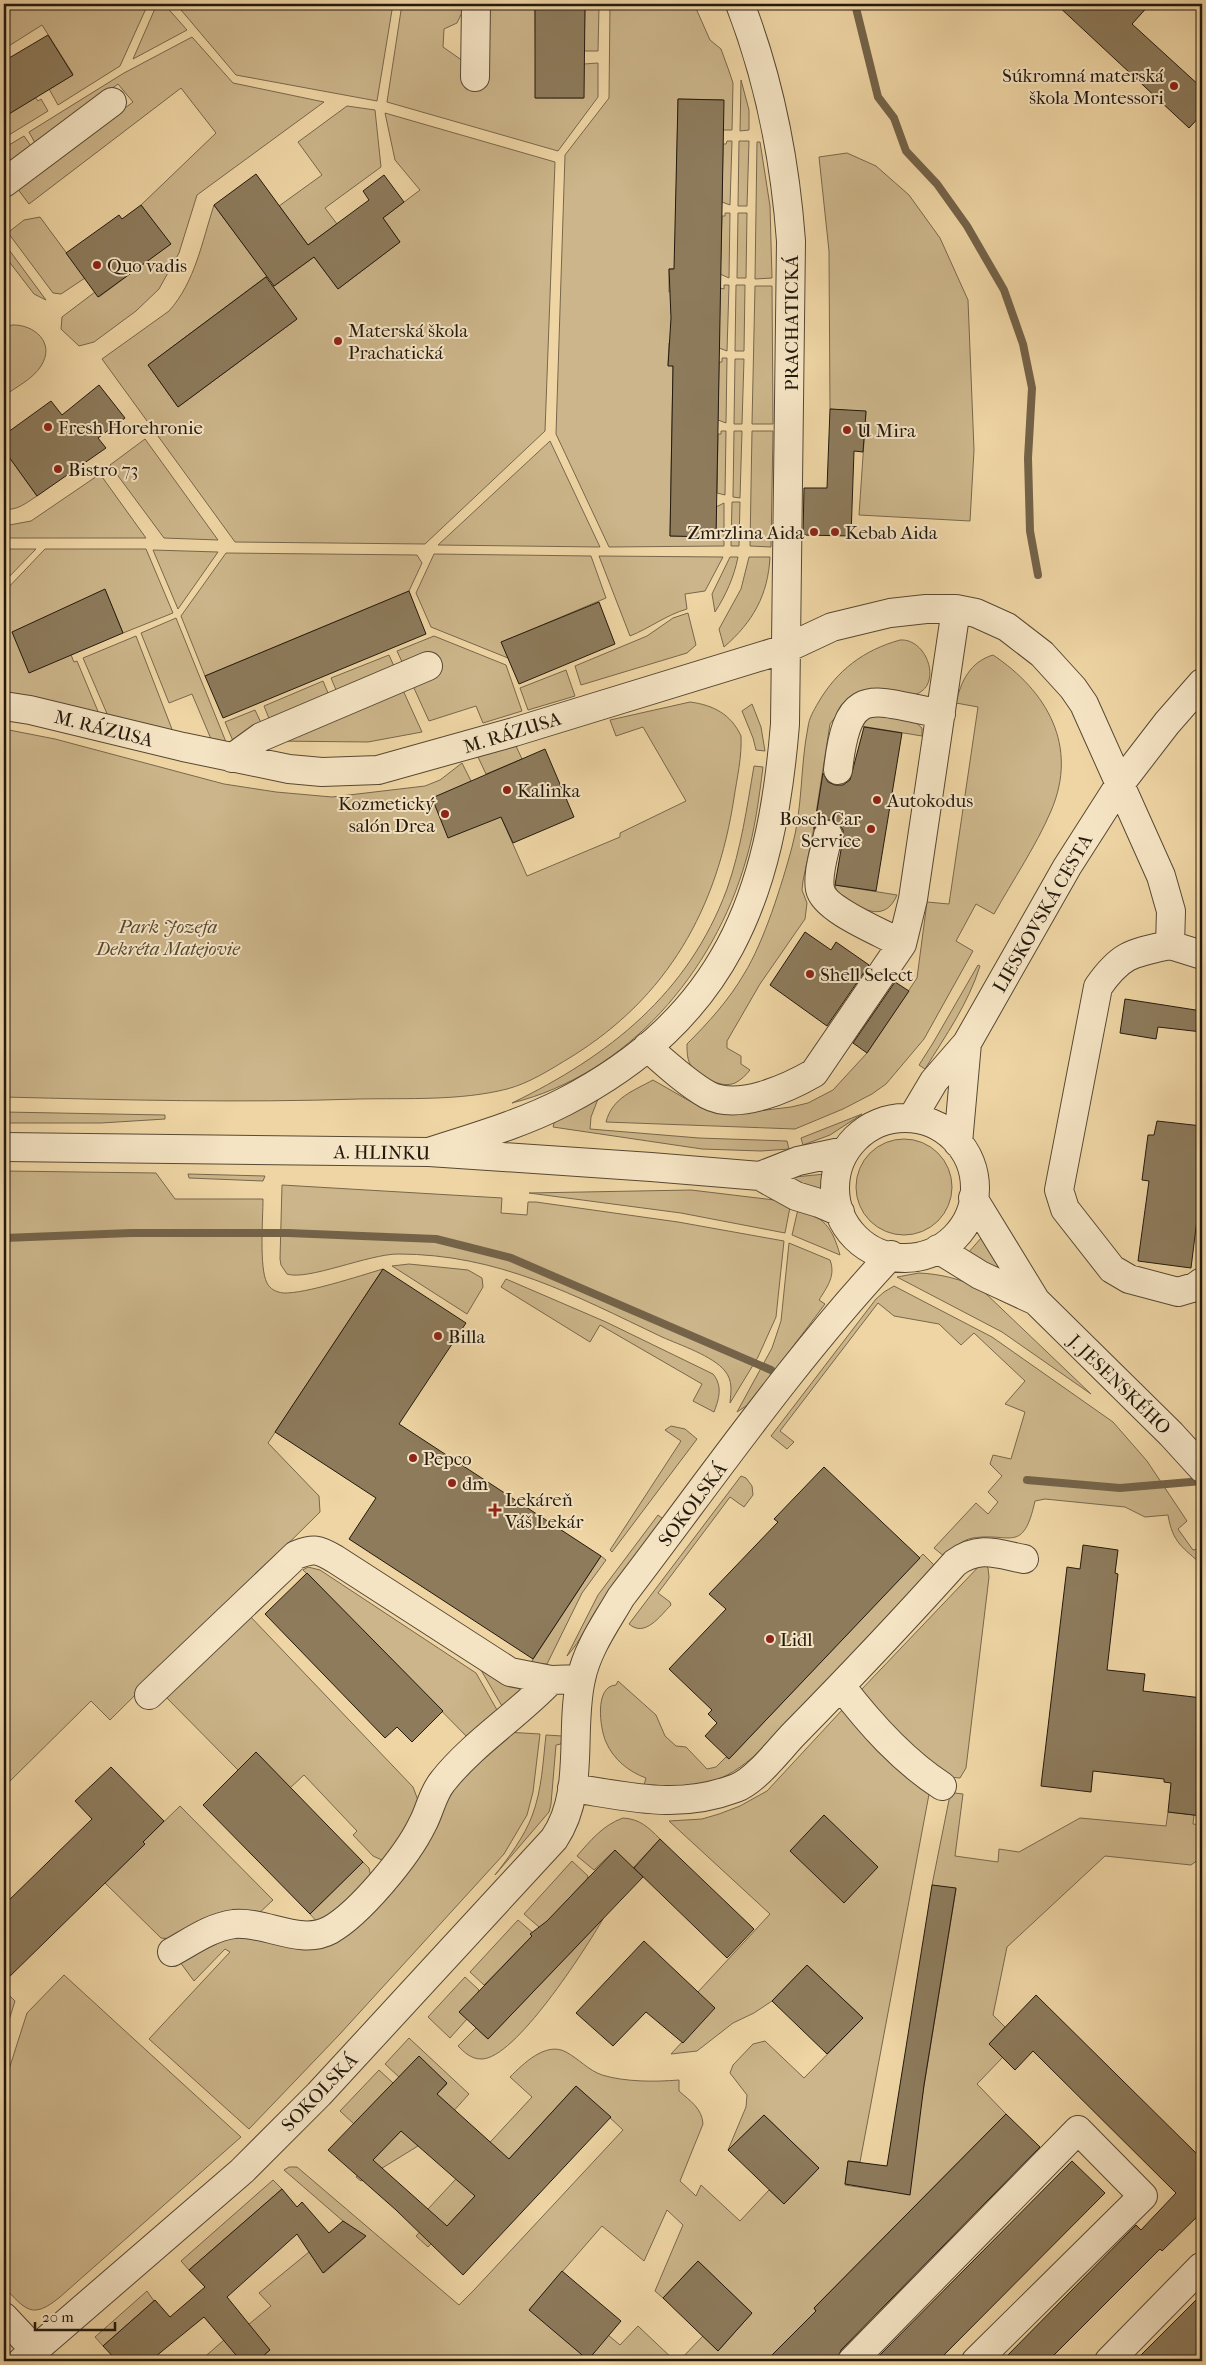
<svg xmlns="http://www.w3.org/2000/svg" width="1206" height="2365" viewBox="0 0 1206 2365" font-family="'IM FELL French Canon',serif">
<style>
.green{fill:#ccb58a;stroke:#78674c}
.lines{fill:none;stroke-linecap:round;stroke-linejoin:round}
.stream{stroke:#746349;stroke-width:8}
.building{fill:#8d7b5c;stroke:#23190d;fill-rule:evenodd}
.minor-casing{stroke:#564833;stroke-width:30}
.minor{stroke:#f5e4c4;stroke-width:28}
.poi-dot{fill:#8f2418;stroke:#f5e4c4;stroke-width:2}
.labels{text-anchor:middle;stroke-width:4;stroke-linejoin:round;paint-order:stroke}
.poi-label{font-size:19px;fill:#23190d;stroke:#f5e4c4;text-anchor:start}
.street-label{font-size:19px;fill:#23190d;stroke:#f5e4c4}
.park-label{font-size:19px;font-style:italic;fill:#564832;stroke:#f5e4c4}
</style>
<rect width="100%" height="100%" fill="#efd5a4"/>
<filter id="stains"><feTurbulence type="fractalNoise" baseFrequency=".004" numOctaves="4"/><feColorMatrix values="0 0 0 0 .2 0 0 0 0 .09 0 0 0 0 .02 0 0 0 .5 -.17"/></filter>
<radialGradient id="worn" r=".72"><stop offset=".6" stop-color="#630" stop-opacity="0"/><stop offset="1" stop-color="#630" stop-opacity=".3"/></radialGradient>
<!-- green -->
<path class="green" d="M4 4H148L120 66 58 105 49 89 73 74 42 25 4 49Z
M157 4H164L187 30 133 59Z
M176 4H393L377 101 236 75Z
M402 4H466L457 23 444 29 443 47 463 61 484 4H535L536 98H583L584 64 598 63V97L558 151 387 102Z
M610 4H694L710 40 721 49 729 71 733 83 732 130H723V100L678 99 675 269H669V292H672L671 343H669L668 365 673 366 670 536 716 537V507L724 503V546L609 547 556 434 565 155 609 98Z
M585 7H599L598 51H584Z
M192 37 233 83 324 102 197 195 179 253 159 289 136 311 94 342 79 346 61 329 62 317 95 292 99 297 170 244 141 205 216 133 181 88 29 204 17 188 133 102 118 84 35 143 29 132 124 73Z
M741 80 749 110V130L740 131Z
M35 97 38 101 41 99 48 111 4 138V117Z
M347 106 375 110 381 167 325 208 337 224 308 245 279 206 322 175 298 142Z
M385 113 555 162 545 431 425 544 235 542 102 359 169 311C195 282 202 242 214 205L267 276 148 365 178 407 297 319 273 287 314 257 338 289 400 242 383 218 420 190 395 160Z
M24 136 31 146 4 165V148Z
M727 141H732L730 205 722 202 723 144H726Z
M739 141H749L747 206H738Z
M757 142H760L770 206 772 278 755 279Z
M847 153 876 166 909 195 940 238 968 300 974 450 970 521 859 515 866 412 830 409 829 251 819 157Z
M725 213H730L729 278 720 274 722 216H725Z
M738 213H747L746 278H737Z
M40 217 85 278 61 294 53 293 9 234 10 231 24 220Z
M4 243 46 300 34 294 4 255Z
M724 285H729L727 351 719 348 720 288 724 289Z
M736 285H745L744 351H735Z
M755 286H772L773 424H752Z
M12 325C34 324 56 343 41 366 33 379 16 387 4 396V329Z
M722 358H727L726 423 718 420 719 362H722Z
M735 359H744L742 424H734Z
M721 431H726L725 495 717 493 718 434H721Z
M734 431H742L740 498 733 497Z
M752 431H773L771 547 750 546Z
M145 439 218 540 164 538 110 465Z
M550 441 600 547 438 545Z
M4 450 37 496C26 503 17 511 4 509Z
M100 474 146 538H4V526L31 521Z
M732 502H740L739 546H731Z
M4 549H36L4 582Z
M45 549H146L173 613 123 633 105 590 71 655 74 662 77 661 102 721 4 697V592Z
M153 550 218 552 178 609Z
M226 553 417 555 422 563 409 591 205 676 181 616Z
M434 554 591 556 606 598 502 642 508 658 431 627 416 593Z
M599 556 723 557 705 591 685 594 687 609C666 615 650 628 630 636Z
M730 557H738C734 577 726 595 715 612L712 594Z
M749 557H770C768 595 753 622 724 647L719 629 741 589Z
M688 613 696 645 687 653 581 685 575 666 647 636 673 618Z
M176 618 226 742 211 739 192 694 169 703 141 633Z
M136 636 175 737 111 723 83 658Z
M434 636 506 665 522 711 483 723 476 706 429 721 397 651Z
M900 640C928 638 944 688 913 695L847 702 830 724 813 833 803 881 802 890 807 903 805 919 760 984 727 1041V1048L741 1056V1064L750 1070C746 1075 741 1080 735 1083 721 1089 698 1077 690 1064 687 1058 687 1051 687 1044 708 1023 729 1000 744 974 764 942 782 884 792 847 803 807 800 767 808 727 809 718 814 710 818 703 837 670 864 650 900 640Z
M389 655 397 673 339 697 331 678Z
M993 655C1047 691 1079 746 1051 811 1036 846 1013 880 994 914L976 904 956 941 973 951 924 1039 908 1058 886 1084 872 1094 843 1109 795 1129 606 1122C612 1098 633 1091 653 1080L700 1107 716 1113 733 1114 791 1107 808 1103 833 1090 867 1053 917 978 927 902 949 904 978 707 956 703C961 681 970 662 993 655Z
M566 670 575 696 528 710 520 688Z
M323 681 331 700 272 726 264 706Z
M401 686 422 732 368 742 271 741Z
M690 702C713 705 731 714 741 736 742 757 737 778 734 798 717 909 668 997 571 1057 551 1069 530 1083 507 1089 460 1101 407 1098 359 1099 241 1103 122 1100 4 1097V729L55 739 224 784 276 792 332 797 425 786 440 780 462 763 471 781 501 817 527 876 620 837V833L686 801 643 727 616 736 610 720Z
M752 704 761 727 765 751 756 750 753 738 742 711Z
M255 710 264 729 233 741 225 722Z
M875 715 914 721 922 728V736L861 726 864 719Z
M516 746 522 759 486 774 478 757Z
M754 766 763 767C759 798 755 830 746 860 714 972 628 1074 512 1103 609 1056 688 994 727 889 741 849 747 807 754 766Z
M835 885 897 895C886 921 865 912 848 899 842 895 836 892 835 885Z
M978 965 980 966C968 1004 946 1035 925 1069L919 1065 933 1043Z
M598 1099 591 1117 590 1129 699 1138 787 1141 789 1149 761 1151 702 1149 553 1127 555 1120Z
M4 1112 165 1115V1119L101 1123H4Z
M862 1114 830 1135 803 1145 801 1138Z
M856 1187a48 48 0 1 1 96 0a48 48 0 1 1-96 0Z
M4 1171 156 1173 175 1199H263C263 1218 259 1268 267 1283 270 1289 276 1292 283 1293 305 1294 359 1276 383 1269L268 1443 319 1496 320 1512 110 1720 91 1701 4 1787Z
M188 1174 265 1176 263 1181 189 1178Z
M825 1174 824 1192 785 1178Z
M282 1185 502 1198 501 1213 527 1215 528 1202H536L678 1222 784 1241 776 1317 758 1357 730 1403C731 1391 733 1381 725 1371 713 1356 680 1345 662 1337 574 1295 498 1254 398 1254 369 1254 307 1281 287 1274L281 1265 280 1259Z
M691 1190 791 1202 785 1233 681 1213 529 1193Z
M799 1205C824 1220 832 1226 840 1255L792 1235Z
M982 1237 1009 1276 968 1253Z
M789 1243 830 1260C836 1276 827 1287 819 1300L825 1304 758 1393 746 1406 737 1412 772 1348 781 1321Z
M409 1264 468 1270 482 1278 483 1287 467 1314 392 1266Z
M919 1273C941 1274 961 1279 981 1289L1091 1394 1002 1332 897 1277Z
M506 1279 606 1322 713 1374C723 1386 719 1399 714 1412L693 1401 702 1384 600 1325 590 1342 501 1287Z
M894 1286 992 1337 1113 1422 1147 1461 1187 1521 1178 1529 1193 1550 1202 1548V1565C1183 1547 1173 1544 1168 1515L1145 1517 1125 1507 1045 1499 1035 1501C1023 1555 1010 1532 973 1538 961 1540 953 1549 945 1557L934 1548 976 1503 988 1514 998 1502 988 1492 1002 1476 990 1464 993 1455 1011 1459 1025 1412 1005 1404 1025 1381 974 1333 961 1345 939 1324 894 1316 878 1303 780 1431 794 1442 787 1449 771 1436 876 1299 884 1292Z
M671 1426 685 1429 697 1439 612 1552 610 1550 681 1441 665 1430Z
M741 1476 746 1478 752 1486 753 1495 744 1507 730 1497 658 1593 670 1602 671 1605C660 1616 645 1638 629 1624Z
M658 1515 663 1519C642 1547 620 1575 600 1604 588 1621 582 1640 567 1656L598 1595Z
M923 1554 936 1567 753 1757C718 1787 689 1791 644 1785L646 1778C629 1772 613 1759 606 1742 600 1729 594 1686 616 1685L618 1681 656 1715 665 1736 676 1746 686 1747 707 1769 716 1767 726 1757 729 1759Z
M601 1556 606 1560 582 1593 547 1664H530Z
M983 1562 988 1568 989 1577 966 1768 960 1778 949 1777 909 1749 861 1690Z
M308 1567 320 1570 476 1673 501 1717 474 1744 303 1570Z
M247 1613 413 1787 419 1803 420 1814 384 1861 373 1856 353 1835 357 1831 304 1775 290 1788 256 1753 238 1770 163 1694Z
M481 1670 500 1681 526 1689 506 1713Z
M843 1709 930 1789 860 2162 848 2161 845 2185 884 2191 922 2098 956 1889 932 1885 950 1795 955 1793 963 1794 955 1856 998 1862 999 1849 1019 1852 1080 1818 1166 1826 1168 1812 1194 1815 1193 1824 1202 1825V1857L1191 1865 1105 1856 1007 1947 993 2015 1005 2027 989 2044 1003 2057 977 2084 1006 2114 814 2308 816 2311 766 2361H679L703 2336 718 2351 752 2313 698 2261 663 2298 655 2291 683 2225 667 2210 644 2261 602 2226 529 2310 608 2335 620 2345 638 2326 675 2361H257L270 2350 248 2325 271 2306 259 2293 309 2252 324 2273 365 2237 343 2221 284 2170 289 2167H297L459 2305 474 2290 623 2130 576 2086 428 2247 416 2236 435 2216 428 2209 532 2097 510 2077C523 2064 546 2041 566 2052 579 2059 588 2070 602 2075 625 2082 655 2082 679 2080V2091C690 2101 702 2108 703 2124L680 2181 696 2196 701 2185 740 2221 769 2190 784 2204 819 2168 764 2115 728 2150 746 2107 747 2095 730 2073 733 2065 753 2044 765 2041 804 2078 863 2018 807 1965 772 2001 754 2013 733 2023 697 2051 671 2054 698 2025V1992L770 1914 669 1821 702 1819 719 1814 740 1806 767 1791Z
M505 1732 540 1734 533 1792 527 1815 504 1854 339 2035 249 2129 149 2039 230 1952 225 1949 194 1981 177 1958 221 1934 320 1941 449 1786Z
M546 1735 562 1736 561 1744 556 1745 551 1804 549 1812 495 1875C509 1857 524 1837 532 1816 542 1790 543 1761 546 1735Z
M180 1806 273 1900 256 1916 172 1939 161 1938 105 1883 145 1844 143 1842Z
M623 1818C640 1819 648 1827 660 1839L633 1868 615 1850 594 1870 577 1856C590 1841 603 1825 623 1818Z
M572 1861 588 1876 587 1879 542 1927H539L524 1914Z
M363 1862 369 1868 371 1877C360 1889 336 1924 319 1921 315 1921 313 1917 310 1914Z
M603 1919C586 1948 515 2060 481 2059 471 2059 464 2052 458 2046L476 2028 488 2039Z
M518 1920 533 1933 532 1936 484 1985 470 1972Z
M64 1975 241 2137 60 2297C32 2320 26 2310 4 2287V2085L27 2013Z
M465 1977 479 1990 467 2019 450 2038 428 2017Z
M4 1990 15 2001 4 2036Z
M409 2038 469 2094 439 2127 418 2146 361 2181 356 2177 447 2084 419 2056 399 2077 385 2064Z
M379 2070 393 2083 354 2124 340 2111Z
M273 2180 282 2189 189 2270 181 2261Z
M147 2291 154 2301 103 2346 95 2337Z
M224 2340 241 2361H200Z"/>
<g class="lines">
<!-- stream -->
<path class="stream" d="M855 4 878 97 894 118 906 151 937 184 967 226 1004 290 1023 344 1032 388 1028 458 1030 531 1038 575
M4 1238 131 1233H288L436 1239 511 1258 771 1370
M1027 1480 1120 1488 1202 1481"/>
</g>
<!-- building -->
<path class="building" d="M535 4H585L584 98H535Z
M1056 4H1150L1132 24 1202 88V114L1189 128Z
M48 35 73 75 4 117V61Z
M678 99 724 100 716 537 670 536 673 366H668L671 318 669 269H674Z
M256 174 308 245 369 200 363 191 384 175 404 202 383 218 400 242 338 289 314 257 274 286 214 205Z
M141 205 171 244 98 297 66 253 119 215 122 219Z
M266 277 297 319 178 407 148 365Z
M99 385 125 418 98 438 106 448 37 496 4 450V435L51 401 62 415Z
M830 409 866 411 863 452 854 451 851 536 803 535 804 488H827Z
M105 589 123 633 29 673 12 632Z
M409 591 426 634 223 718 205 676Z
M599 602 615 644 519 684 501 642Z
M864 727 902 733 876 891 835 885 843 838V830L838 823 831 820H823L814 829 823 773 828 782 835 785H843L850 780Z
M545 749 574 817 513 843 501 817 448 838 432 798Z
M805 932 831 950 836 942 869 965 827 1026 770 985Z
M895 982 909 991 867 1053 853 1043Z
M1125 999 1202 1011V1032L1158 1027 1156 1039 1120 1033Z
M1157 1121 1202 1126V1179L1191 1268 1138 1261 1149 1181 1142 1180 1148 1135H1154Z
M383 1269 466 1323 399 1424 601 1556 533 1659 349 1539 376 1498 275 1432Z
M824 1467 920 1558 729 1759 705 1736 717 1723 708 1714 712 1710 669 1669 726 1609 709 1594 778 1522 774 1519Z
M1083 1545 1118 1550 1115 1573 1118 1574 1107 1670 1145 1674 1143 1691 1202 1698V1816L1168 1812 1171 1783 1164 1782V1779L1093 1771 1091 1792 1041 1786 1067 1567 1080 1569Z
M307 1573 443 1711 412 1742 397 1727 385 1738 265 1614Z
M256 1752 363 1862 310 1914 203 1805Z
M111 1767 164 1821 143 1842 145 1844 4 1982V1905L92 1819 75 1801Z
M824 1815 878 1867 844 1903 790 1851Z
M660 1839 754 1929 727 1958 634 1868Z
M615 1850 643 1877 488 2039 459 2012 532 1936 530 1934 547 1921Z
M932 1885 956 1888 924 2085 910 2195 845 2184 848 2161 887 2166Z
M644 1941 715 2008 683 2043 646 2012 613 2046 576 2013Z
M807 1965 863 2018 827 2054 772 2001Z
M1036 1995 1202 2159V2212L1162 2251 1160 2249 1048 2361H1002L1136 2225 1141 2230 1176 2193 1033 2051 1015 2070 989 2044Z
M419 2056 447 2083 437 2094 509 2159 576 2086 611 2117 463 2275 396 2210 328 2150ZM401 2131 475 2196 447 2226 373 2160Z
M1006 2114 1040 2147 841 2350 837 2361H766L816 2311 814 2308Z
M764 2115 819 2168 784 2204 728 2150Z
M1072 2161 1105 2193 938 2361H874Z
M282 2189 297 2207 302 2202 329 2233 343 2221 366 2236 323 2273 297 2234 227 2297 270 2350 257 2361H241L204 2317 150 2361H117L103 2346 155 2300 170 2317 205 2287 189 2270Z
M698 2261 752 2313 718 2351 663 2298Z
M562 2271 621 2321 588 2360 529 2310Z
M1202 2294V2361H1135Z"/>
<g class="lines">
<!-- minor casing -->
<g class="minor-casing">
<path id="minor" d="M475 77 476 4
M4 183 112 102
M4 706 30 710 183 747 289 769 322 772 378 770 514 732 785 649 832 627 890 613 926 609H956L976 613 1007 627 1042 654 1073 688 1084 704 1161 876 1171 911 1170 945C1132 953 1121 954 1098 987L1059 1190 1065 1209 1112 1269 1129 1279 1178 1292 1195 1287 1202 1282
M232 758 261 737 428 666
M838 770C848 683 869 700 941 714
M828 835C825 851 817 873 820 889 824 910 883 933 902 944
M1170 945 1202 955
M647 1047C665 1063 688 1084 708 1095 738 1111 788 1088 814 1073L902 944 913 899 956 609
M912 1118 934 1081 967 1043 1067 867 1120 784 1167 723 1202 683
M835 1188a70 70 0 1 1 140 0a70 70 0 1 1-140 0Z
M958 1143 967 1043
M4 1147 429 1152 651 1167 760 1176 796 1196 819 1203 840 1212
M429 1152C475 1137 521 1124 564 1102 726 1018 771 897 785 724L791 241C785 160 769 79 740 4
M760 1176 798 1161 845 1151
M973 1198 1036 1301 1171 1434 1202 1468
M938 1249 980 1275 1036 1301
M841 1686C870 1724 902 1760 942 1786
M149 1695 296 1555C314 1548 318 1549 335 1559L510 1672 551 1680 580 1679
M572 1788C632 1797 678 1810 736 1788 755 1781 778 1751 792 1736 847 1680 902 1622 955 1563 979 1545 998 1554 1024 1559
M172 1952C192 1941 211 1927 234 1924 265 1921 301 1946 330 1930 360 1913 407 1856 422 1825 430 1811 432 1794 443 1781 473 1743 517 1716 551 1680
M4 2317 35 2350
M22 2361 242 2171 319 2094 554 1839C586 1792 569 1731 581 1679 587 1649 606 1623 621 1597 709 1482 792 1361 891 1255
M852 2361 1078 2130 1143 2196 976 2361
M1109 2361 1201 2267 1202 2268"/>
</g>
<!-- minor -->
<use href="#minor" class="minor"/>
</g>
<!-- markers -->
<g class="poi-dot">
<circle cx="1174" cy="86" r="5"/>
<circle cx="97" cy="265" r="5"/>
<circle cx="338" cy="341" r="5"/>
<circle cx="48" cy="427" r="5"/>
<circle cx="847" cy="430" r="5"/>
<circle cx="58" cy="469" r="5"/>
<circle cx="814" cy="532" r="5"/>
<circle cx="835" cy="532" r="5"/>
<circle cx="507" cy="790" r="5"/>
<circle cx="877" cy="800" r="5"/>
<circle cx="445" cy="814" r="5"/>
<circle cx="871" cy="829" r="5"/>
<circle cx="810" cy="974" r="5"/>
<circle cx="438" cy="1336" r="5"/>
<circle cx="413" cy="1458" r="5"/>
<circle cx="452" cy="1483" r="5"/>
<path d="M492.5 1502.5h5v5h5v5h-5v5h-5v-5h-5v-5h5z"/>
<circle cx="770" cy="1639" r="5"/>
</g>
<g class="labels">
<!-- poi labels -->
<g class="poi-label">
<text x="1164" y="82" text-anchor="end">Súkromná materská<tspan x="1164" dy="22">škola Montessori</tspan></text>
<text x="107" y="272">Quo vadis</text>
<text x="348" y="337">Materská škola<tspan x="348" dy="22">Prachatická</tspan></text>
<text x="58" y="434">Fresh Horehronie</text>
<text x="857" y="437">U Mira</text>
<text x="68" y="476">Bistro 73</text>
<text x="804" y="539" text-anchor="end">Zmrzlina Aida</text>
<text x="845" y="539">Kebab Aida</text>
<text x="517" y="797">Kalinka</text>
<text x="887" y="807">Autokodus</text>
<text x="435" y="810" text-anchor="end">Kozmetický<tspan x="435" dy="22">salón Drea</tspan></text>
<text x="861" y="825" text-anchor="end">Bosch Car<tspan x="861" dy="22">Service</tspan></text>
<text x="820" y="981">Shell Select</text>
<text x="448" y="1343">Billa</text>
<text x="423" y="1465">Pepco</text>
<text x="462" y="1490">dm</text>
<text x="505" y="1506">Lekáreň<tspan x="505" dy="22">Váš Lekár</tspan></text>
<text x="780" y="1646">Lidl</text>
</g>
<!-- street labels -->
<g class="street-label">
<text transform="translate(791 323) rotate(-90)" y="7">PRACHATICKÁ</text>
<text transform="translate(104 728) rotate(14)" y="7">M. RÁZUSA</text>
<text transform="translate(512 732) rotate(-17)" y="7">M. RÁZUSA</text>
<text transform="translate(1042 913) rotate(-60)" y="7">LIESKOVSKÁ CESTA</text>
<text transform="translate(382 1152) rotate(1)" y="7">A. HLINKU</text>
<text transform="translate(1120 1384) rotate(44)" y="7">J. JESENSKÉHO</text>
<text transform="translate(692 1504) rotate(-53)" y="7">SOKOLSKÁ</text>
<text transform="translate(319 2092) rotate(-46)" y="7">SOKOLSKÁ</text>
</g>
<!-- park labels -->
<g class="park-label">
<text x="168" y="933">Park Jozefa<tspan x="168" dy="22">Dekréta Matejovie</tspan></text>
</g>
</g>
<!-- margin -->
<rect width="1206" height="2365" fill="none" stroke="#efd5a4" stroke-width="20"/>
<rect x="5" y="5" width="1196" height="2355" fill="none" stroke="#23190d" stroke-width="2.5"/>
<rect x="10" y="10" width="1186" height="2345" fill="none" stroke="#23190d"/>
<!-- scale -->
<path d="M35 2322v8h80v-8" fill="none" stroke="#23190d" stroke-width="2.5"/>
<text x="42" y="2322" font-size="15" fill="#23190d" stroke="#f5e4c4" stroke-width="4" paint-order="stroke">20 m</text>
<rect width="100%" height="100%" filter="url(#stains)"/>
<rect width="100%" height="100%" fill="url(#worn)"/>
</svg>
